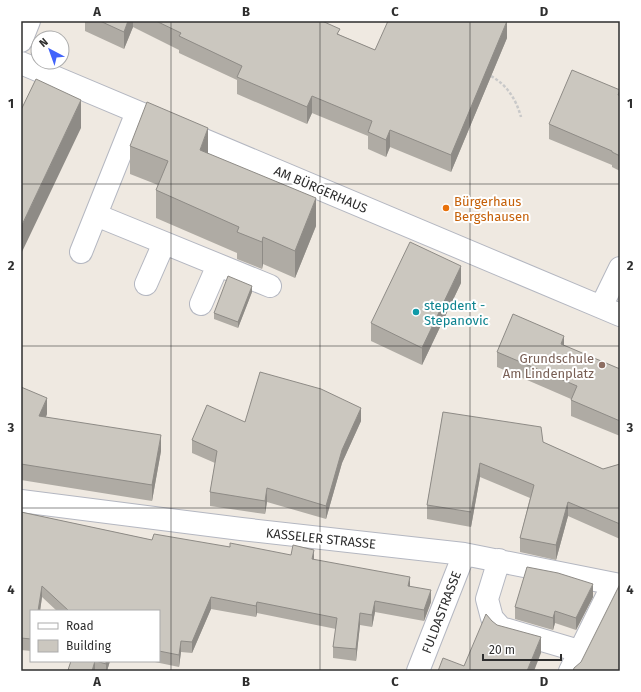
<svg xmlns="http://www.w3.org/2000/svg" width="641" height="692" viewBox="0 0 641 692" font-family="'Fira Sans',sans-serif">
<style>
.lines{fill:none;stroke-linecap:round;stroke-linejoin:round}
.minor-casing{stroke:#b4b7c1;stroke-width:24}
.path{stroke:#c9c9c9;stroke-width:2.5;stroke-dasharray:3 2;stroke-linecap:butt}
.minor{stroke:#fff;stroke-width:22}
.wall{fill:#afaba4}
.shaded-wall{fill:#8e8b86}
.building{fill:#cbc7bf;stroke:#8e8b86}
.grid{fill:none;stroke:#2e2e2e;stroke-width:1;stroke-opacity:0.55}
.food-dot{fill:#e8710a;stroke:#fff;stroke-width:1.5}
.culture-dot{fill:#0f9aa8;stroke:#fff;stroke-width:1.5}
.education-dot{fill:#8d6e63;stroke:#fff;stroke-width:1.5}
.labels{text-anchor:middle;stroke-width:4;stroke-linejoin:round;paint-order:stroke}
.street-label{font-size:13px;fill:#2e2e2e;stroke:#fff}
.food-label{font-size:13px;fill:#c56008;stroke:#fff;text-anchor:start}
.culture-label{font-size:13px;fill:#0d838f;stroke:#fff;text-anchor:start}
.education-label{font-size:13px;fill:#785e54;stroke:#fff;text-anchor:end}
.neatline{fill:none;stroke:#2e2e2e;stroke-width:1.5}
.grid-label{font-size:13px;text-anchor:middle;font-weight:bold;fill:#2e2e2e}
</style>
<rect width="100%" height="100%" fill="#efe9e1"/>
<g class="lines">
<!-- minor casing -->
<g class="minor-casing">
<path id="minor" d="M21 41 29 21
M21 63 620 315
M96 215 270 286
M81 252 137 112
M146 284 164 243
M201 304 218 265
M601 307 620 268
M21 501 241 529 464 554 620 585
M499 560 487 599 492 618 501 628 579 651
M418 671 464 554
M570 671 613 584"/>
</g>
<!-- path -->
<path class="path" d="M491 76C507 85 516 99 521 117"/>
<!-- minor -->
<use href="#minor" class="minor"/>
</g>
<!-- wall -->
<path class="wall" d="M85 21H322L340 35 375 50 507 38 451 172 390 147 386 157 368 149V136L312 113 307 124 237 94V80L179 53V50L133 27 124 49 85 31Z
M620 90V171L612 167V165L549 139V124Z
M130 146 208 154 316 226 295 278 263 264 262 269 237 259V253L156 218V190L158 185 130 174Z
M461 283 422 365 371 341V323Z
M252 292 238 328 214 319V313Z
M564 346 620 369V436L571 416V399L497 367V352Z
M21 387 47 414 46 417 161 451 152 501 21 480Z
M443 412 543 442 603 469 620 464V539L568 516 556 560 520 552V538L530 498 480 477 471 527 427 519V505Z
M361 421 342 463 326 519 267 502 265 514 210 506V492L215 463 192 453V440L245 422Z
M21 512 152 540 230 547 314 560 410 587 431 602 424 621 375 612 372 627 360 625 356 661 333 658V647L336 629 257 613 256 617 211 609 192 653 181 652 179 667 150 661H159V611H57L42 597 40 611H31V651L21 650Z
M593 597 576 630 555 623 553 630 515 619V607Z
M71 661H110L107 671H68Z"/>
<!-- shaded-wall -->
<path class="shaded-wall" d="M128 21H133V27L124 49V32Z
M507 21V38L451 172V155Z
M312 96V113L307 124V107Z
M81 100V128L21 254V227Z
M208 128V155L200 150Z
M390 130V147L386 157V140Z
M316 198V226L295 278V251Z
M263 237V264L262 269V242Z
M461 266V283L422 365V348Z
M252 286V292L238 328V322Z
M564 336V352L561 344Z
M47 398V414L39 431V416Z
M361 408V421L342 463 326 519V506L342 450Z
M161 435V451L152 501V485Z
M480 463V477L471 527V512Z
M267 488V502L265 514V501Z
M568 502V516L556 560V545Z
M314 550V561L312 559Z
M410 577V589L408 586Z
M593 584V597L576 630V618Z
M42 586V597L40 611H38Z
M431 590V602L424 621V610Z
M211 597V609L192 653V642Z
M375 601V612L372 627V615Z
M257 602V613L256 617V606Z
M555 611V623L553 630V618Z
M360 613V625L356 661V649Z
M541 637V653L534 671H527Z
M181 641V652L179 667V655Z
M95 661V671H92Z
M106 661H110L107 671H106Z"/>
<!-- building -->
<path class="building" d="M100 21H128L124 32Z
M156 21H322L340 29 337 34 375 50 388 21H507L451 155 390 130 386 140 368 132 372 121 312 96 307 107 237 77 242 66 179 36 181 33Z
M572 70 620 90 618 95 620 96V156L612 152V151L549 124Z
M36 79 81 100 21 227V110Z
M147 102 208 128 200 150 316 198 295 251 263 237 262 242 237 232 239 227 156 190 168 161 130 146Z
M410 242 461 266 422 348 371 323Z
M228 276 252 286 238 322 214 313Z
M513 314 564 336 561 344 620 369V421L571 400 577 386 497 352Z
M260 372 321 389 361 408 342 450 326 506 267 488 265 501 210 492 217 451 192 440 207 405 245 422Z
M21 387 47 398 39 416 161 435 152 485 21 464Z
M443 412 541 427 543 442 603 469 620 464V524L568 502 556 545 520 538 534 485 480 463 471 512 427 505Z
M21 512 152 540 154 534 230 547V543L291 555 293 545 314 550 312 559 410 577 408 586 431 590 424 610 375 601 372 615 360 613 356 649 333 647 337 618 257 602 256 606 211 597 192 642 181 641 179 655 159 651V611H69L42 586 38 611H31V639L21 638Z
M527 567 558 573 593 584 576 618 555 611 553 618 515 607Z
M620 584V671H573L574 668 581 662Z
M486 614 492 621 497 625 541 637 527 671H438L443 658 464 666Z
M71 661H95L92 671H74L68 670Z
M96 661H106V664Z"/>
<!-- grid -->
<path class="grid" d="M171 21V671M320 21V671M470 21V671M21 184H620M21 346H620M21 508H620"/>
<!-- markers -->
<circle class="food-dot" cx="446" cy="208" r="4"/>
<circle class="culture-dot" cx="416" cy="312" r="4"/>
<circle class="education-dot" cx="602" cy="365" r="4"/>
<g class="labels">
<!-- street labels -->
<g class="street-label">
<text transform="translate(321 189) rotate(23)" y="5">AM BÜRGERHAUS</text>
<text transform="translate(321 538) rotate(6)" y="5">KASSELER STRASSE</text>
<text transform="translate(441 612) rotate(-69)" y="5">FULDASTRASSE</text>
</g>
<!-- food labels -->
<g class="food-label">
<text x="454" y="206">Bürgerhaus<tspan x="454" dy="15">Bergshausen</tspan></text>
</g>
<!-- culture labels -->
<g class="culture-label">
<text x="424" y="310">stepdent -<tspan x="424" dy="15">Stepanovic</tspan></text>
</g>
<!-- education labels -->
<g class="education-label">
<text x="594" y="363">Grundschule<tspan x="594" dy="15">Am Lindenplatz</tspan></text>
</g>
</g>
<!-- border -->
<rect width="641" height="692" fill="none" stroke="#ffffff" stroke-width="44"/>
<!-- legend -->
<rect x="30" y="610" width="130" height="52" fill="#ffffff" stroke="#ababab"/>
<rect x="38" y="623" width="20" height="6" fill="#ffffff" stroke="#ababab"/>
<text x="66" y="630" font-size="12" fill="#2e2e2e">Road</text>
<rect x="38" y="640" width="20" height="12" fill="#cbc7bf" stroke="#ababab"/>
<text x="66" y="650" font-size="12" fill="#2e2e2e">Building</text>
<!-- north arrow -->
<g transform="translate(50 50) rotate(319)"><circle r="19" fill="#ffffff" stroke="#ababab"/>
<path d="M0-3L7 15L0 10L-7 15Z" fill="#4264fb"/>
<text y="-6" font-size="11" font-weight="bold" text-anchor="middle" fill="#2e2e2e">N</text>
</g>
<!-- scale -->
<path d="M483 654v6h78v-6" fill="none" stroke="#2e2e2e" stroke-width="2"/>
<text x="489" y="654" font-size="12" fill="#2e2e2e" stroke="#ffffff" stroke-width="3" paint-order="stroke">20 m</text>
<rect x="22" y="22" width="597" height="648" class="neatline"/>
<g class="grid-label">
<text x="97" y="16">A</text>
<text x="246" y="16">B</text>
<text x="395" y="16">C</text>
<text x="544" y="16">D</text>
<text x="11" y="108">1</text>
<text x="630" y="108">1</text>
<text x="11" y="270">2</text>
<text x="630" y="270">2</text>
<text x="11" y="432">3</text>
<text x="630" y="432">3</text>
<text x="11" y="594">4</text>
<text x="630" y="594">4</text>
<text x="97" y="686">A</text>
<text x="246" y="686">B</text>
<text x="395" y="686">C</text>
<text x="544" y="686">D</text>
</g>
</svg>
